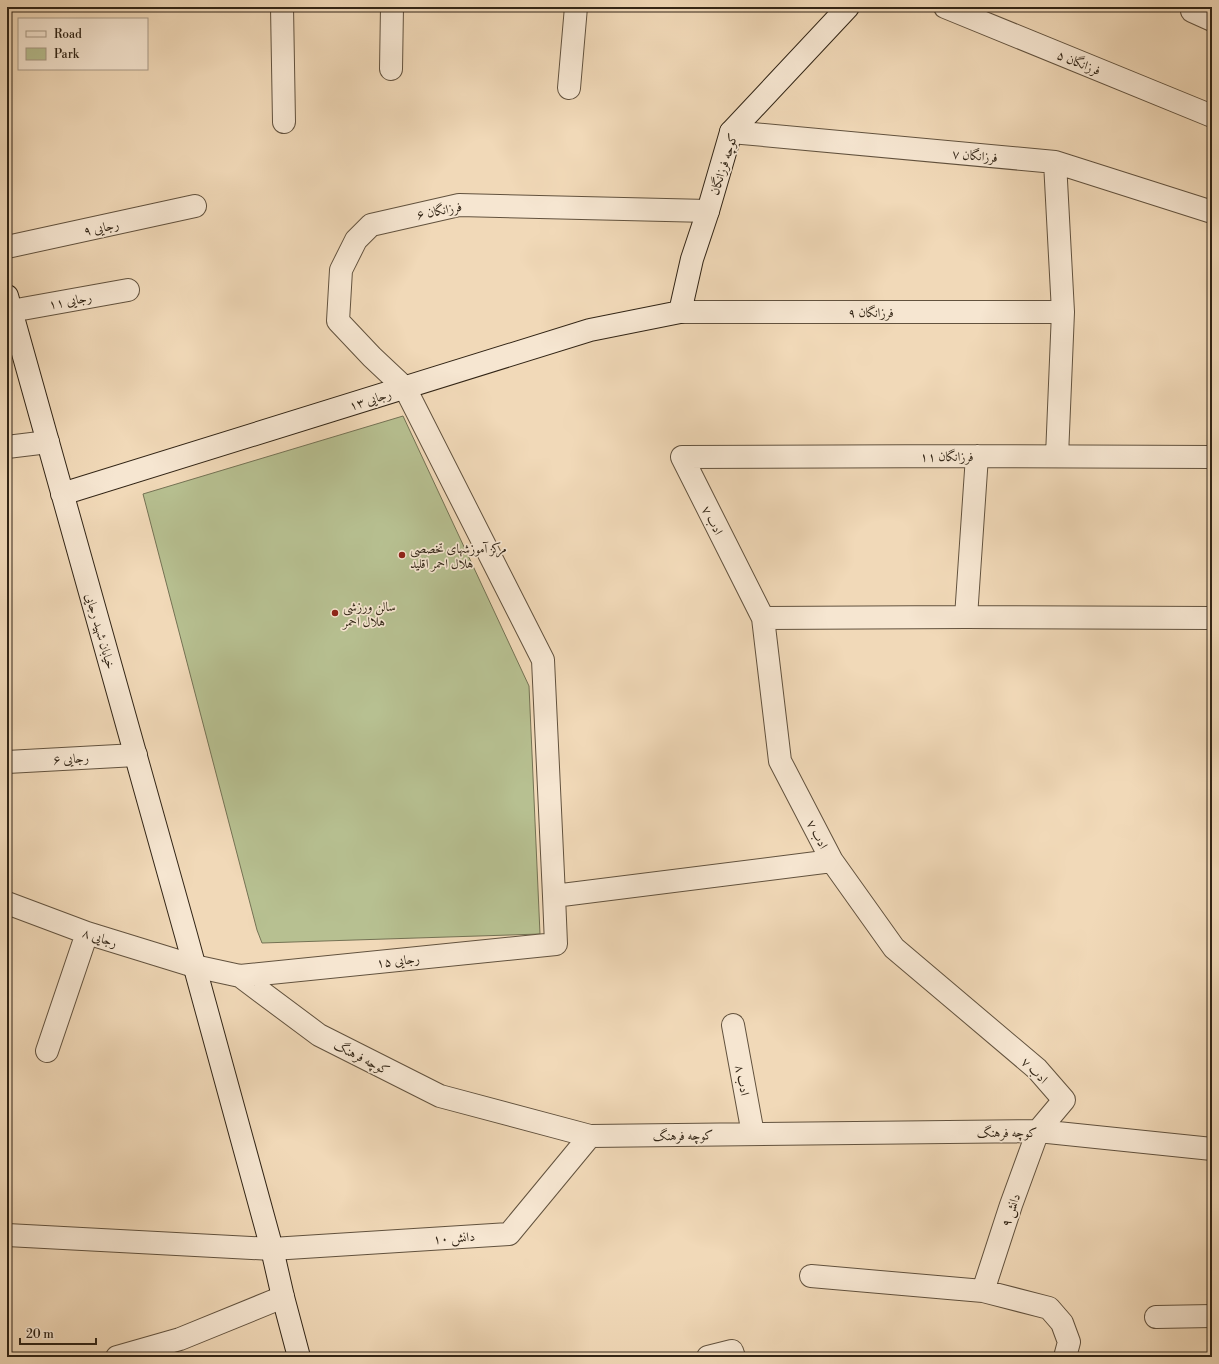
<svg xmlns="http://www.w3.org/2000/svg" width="1219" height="1364" viewBox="0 0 1219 1364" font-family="'Libre Bodoni',Amiri,serif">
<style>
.green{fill:#b7c091;stroke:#747254}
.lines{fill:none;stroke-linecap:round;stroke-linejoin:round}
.street-casing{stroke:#62523e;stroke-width:24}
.secondary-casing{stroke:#322516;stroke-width:24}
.street{stroke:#f6e6d1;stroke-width:22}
.secondary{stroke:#f6e6d1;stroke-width:22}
.poi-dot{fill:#8f2418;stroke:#f6e6d1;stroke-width:1.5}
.labels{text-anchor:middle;stroke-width:3.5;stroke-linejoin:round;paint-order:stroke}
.street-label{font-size:13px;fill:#322516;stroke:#f6e6d1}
.poi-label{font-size:13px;fill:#322516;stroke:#f6e6d1;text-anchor:start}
</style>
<rect width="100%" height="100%" fill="#f1d9b8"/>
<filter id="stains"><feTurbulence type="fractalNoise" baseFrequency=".005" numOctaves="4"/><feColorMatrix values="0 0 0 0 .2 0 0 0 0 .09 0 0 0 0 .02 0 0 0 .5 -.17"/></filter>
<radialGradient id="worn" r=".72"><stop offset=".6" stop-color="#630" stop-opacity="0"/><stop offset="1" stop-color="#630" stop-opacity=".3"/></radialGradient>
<!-- green -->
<path class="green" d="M403 416 529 686 540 934 262 943 257 930 143 494Z"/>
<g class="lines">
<!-- street casing -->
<g class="street-casing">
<path id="street" d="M282 7 284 122
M945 7 1212 116
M1193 7 1192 11 1212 20
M391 69 392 7
M569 88 576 7
M731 132 1055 162 1212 212
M1055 162 1063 312 1057 456
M7 247 195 206
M11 311 128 290
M680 312H1063
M7 447 48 442
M966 617 977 456
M763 618 966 617 1212 618
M7 762 136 755
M554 896 543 660 405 388 372 357 338 321 341 270 356 240 371 225 459 205 708 211
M7 903 87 933 194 966 240 976 319 1035 440 1096 590 1136 1038 1131 1212 1149
M240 976 556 944 554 896 832 861
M733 1025 753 1134
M47 1051 87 933
M7 1235 272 1249 509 1234 590 1136
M811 1276 983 1291 1049 1308 1062 1323 1069 1342 1065 1357
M983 1291 1011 1205 1038 1131 1064 1100 1037 1069 894 948 832 861 780 761 763 618 682 457 977 456 1212 457
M1156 1317 1212 1316
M117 1357 180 1339 283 1297
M708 1357 732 1351 734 1357"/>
</g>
<!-- secondary casing -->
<g class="secondary-casing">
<path id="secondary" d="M7 296 186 935 272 1249 283 1297 299 1357
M62 494 590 330 680 312 692 259 708 211 731 132 848 7"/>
</g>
<!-- street -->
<use href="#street" class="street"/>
<!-- secondary -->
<use href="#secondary" class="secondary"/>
</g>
<!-- markers -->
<g class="poi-dot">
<circle cx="402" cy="555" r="4"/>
<circle cx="335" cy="613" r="4"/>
</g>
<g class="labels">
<!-- street labels -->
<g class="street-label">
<text transform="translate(1079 62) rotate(22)" y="5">فرزانگان ۵</text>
<text transform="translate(975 155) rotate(5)" y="5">فرزانگان ۷</text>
<text transform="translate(723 164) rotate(-72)" y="5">کوچه فرزانگان</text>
<text transform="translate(439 210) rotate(-11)" y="5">فرزانگان ۶</text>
<text transform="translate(101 227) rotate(-12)" y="5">رجایی ۹</text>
<text transform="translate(70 300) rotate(-10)" y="5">رجایی ۱۱</text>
<text x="871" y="317">فرزانگان ۹</text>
<text transform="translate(370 399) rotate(-17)" y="5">رجایی ۱۳</text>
<text x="947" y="461">فرزانگان ۱۱</text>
<text transform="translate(713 520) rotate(63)" y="5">ادب ۷</text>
<text transform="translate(101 631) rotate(74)" y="5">خیابان شهید رجایی</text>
<text transform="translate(71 758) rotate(-3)" y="5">رجایی ۶</text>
<text transform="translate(818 834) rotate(63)" y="5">ادب ۷</text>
<text transform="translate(100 937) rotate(18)" y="5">رجایی ۸</text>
<text transform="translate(398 960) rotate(-6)" y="5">رجایی ۱۵</text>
<text transform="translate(362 1057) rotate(27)" y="5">کوچه فرهنگ</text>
<text transform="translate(1035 1070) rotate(45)" y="5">ادب ۷</text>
<text transform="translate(743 1080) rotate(79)" y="5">ادب ۸</text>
<text x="1007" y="1137">کوچه فرهنگ</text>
<text transform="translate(683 1135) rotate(-1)" y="5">کوچه فرهنگ</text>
<text transform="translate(1010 1210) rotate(-71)" y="5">دانش ۹</text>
<text transform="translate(454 1237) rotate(-4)" y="5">دانش ۱۰</text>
</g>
<!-- poi labels -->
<g class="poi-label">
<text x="410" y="553">مرکز آموزشهای تخصصی<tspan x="410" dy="15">هلال احمر اقلید</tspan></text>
<text x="343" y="611">سالن ورزشی<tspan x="343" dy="15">هلال احمر</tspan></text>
</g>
</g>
<!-- margin -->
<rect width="1219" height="1364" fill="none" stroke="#f1d9b8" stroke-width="24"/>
<rect x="8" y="8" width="1203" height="1348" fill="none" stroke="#322516" stroke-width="2"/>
<rect x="12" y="12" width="1195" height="1340" fill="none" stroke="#322516"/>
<!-- legend -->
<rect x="18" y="18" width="130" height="52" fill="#f6e6d1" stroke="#a89986"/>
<rect x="26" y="31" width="20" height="6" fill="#f6e6d1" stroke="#a89986"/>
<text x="54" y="38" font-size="12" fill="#322516">Road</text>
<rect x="26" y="48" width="20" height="12" fill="#b7c091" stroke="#a89986"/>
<text x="54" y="58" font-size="12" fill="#322516">Park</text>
<!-- scale -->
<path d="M20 1338v6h76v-6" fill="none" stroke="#322516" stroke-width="2"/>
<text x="26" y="1338" font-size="12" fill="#322516" stroke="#f6e6d1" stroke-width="3" paint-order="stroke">20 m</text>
<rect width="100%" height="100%" filter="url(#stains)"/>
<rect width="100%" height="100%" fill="url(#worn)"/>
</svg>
